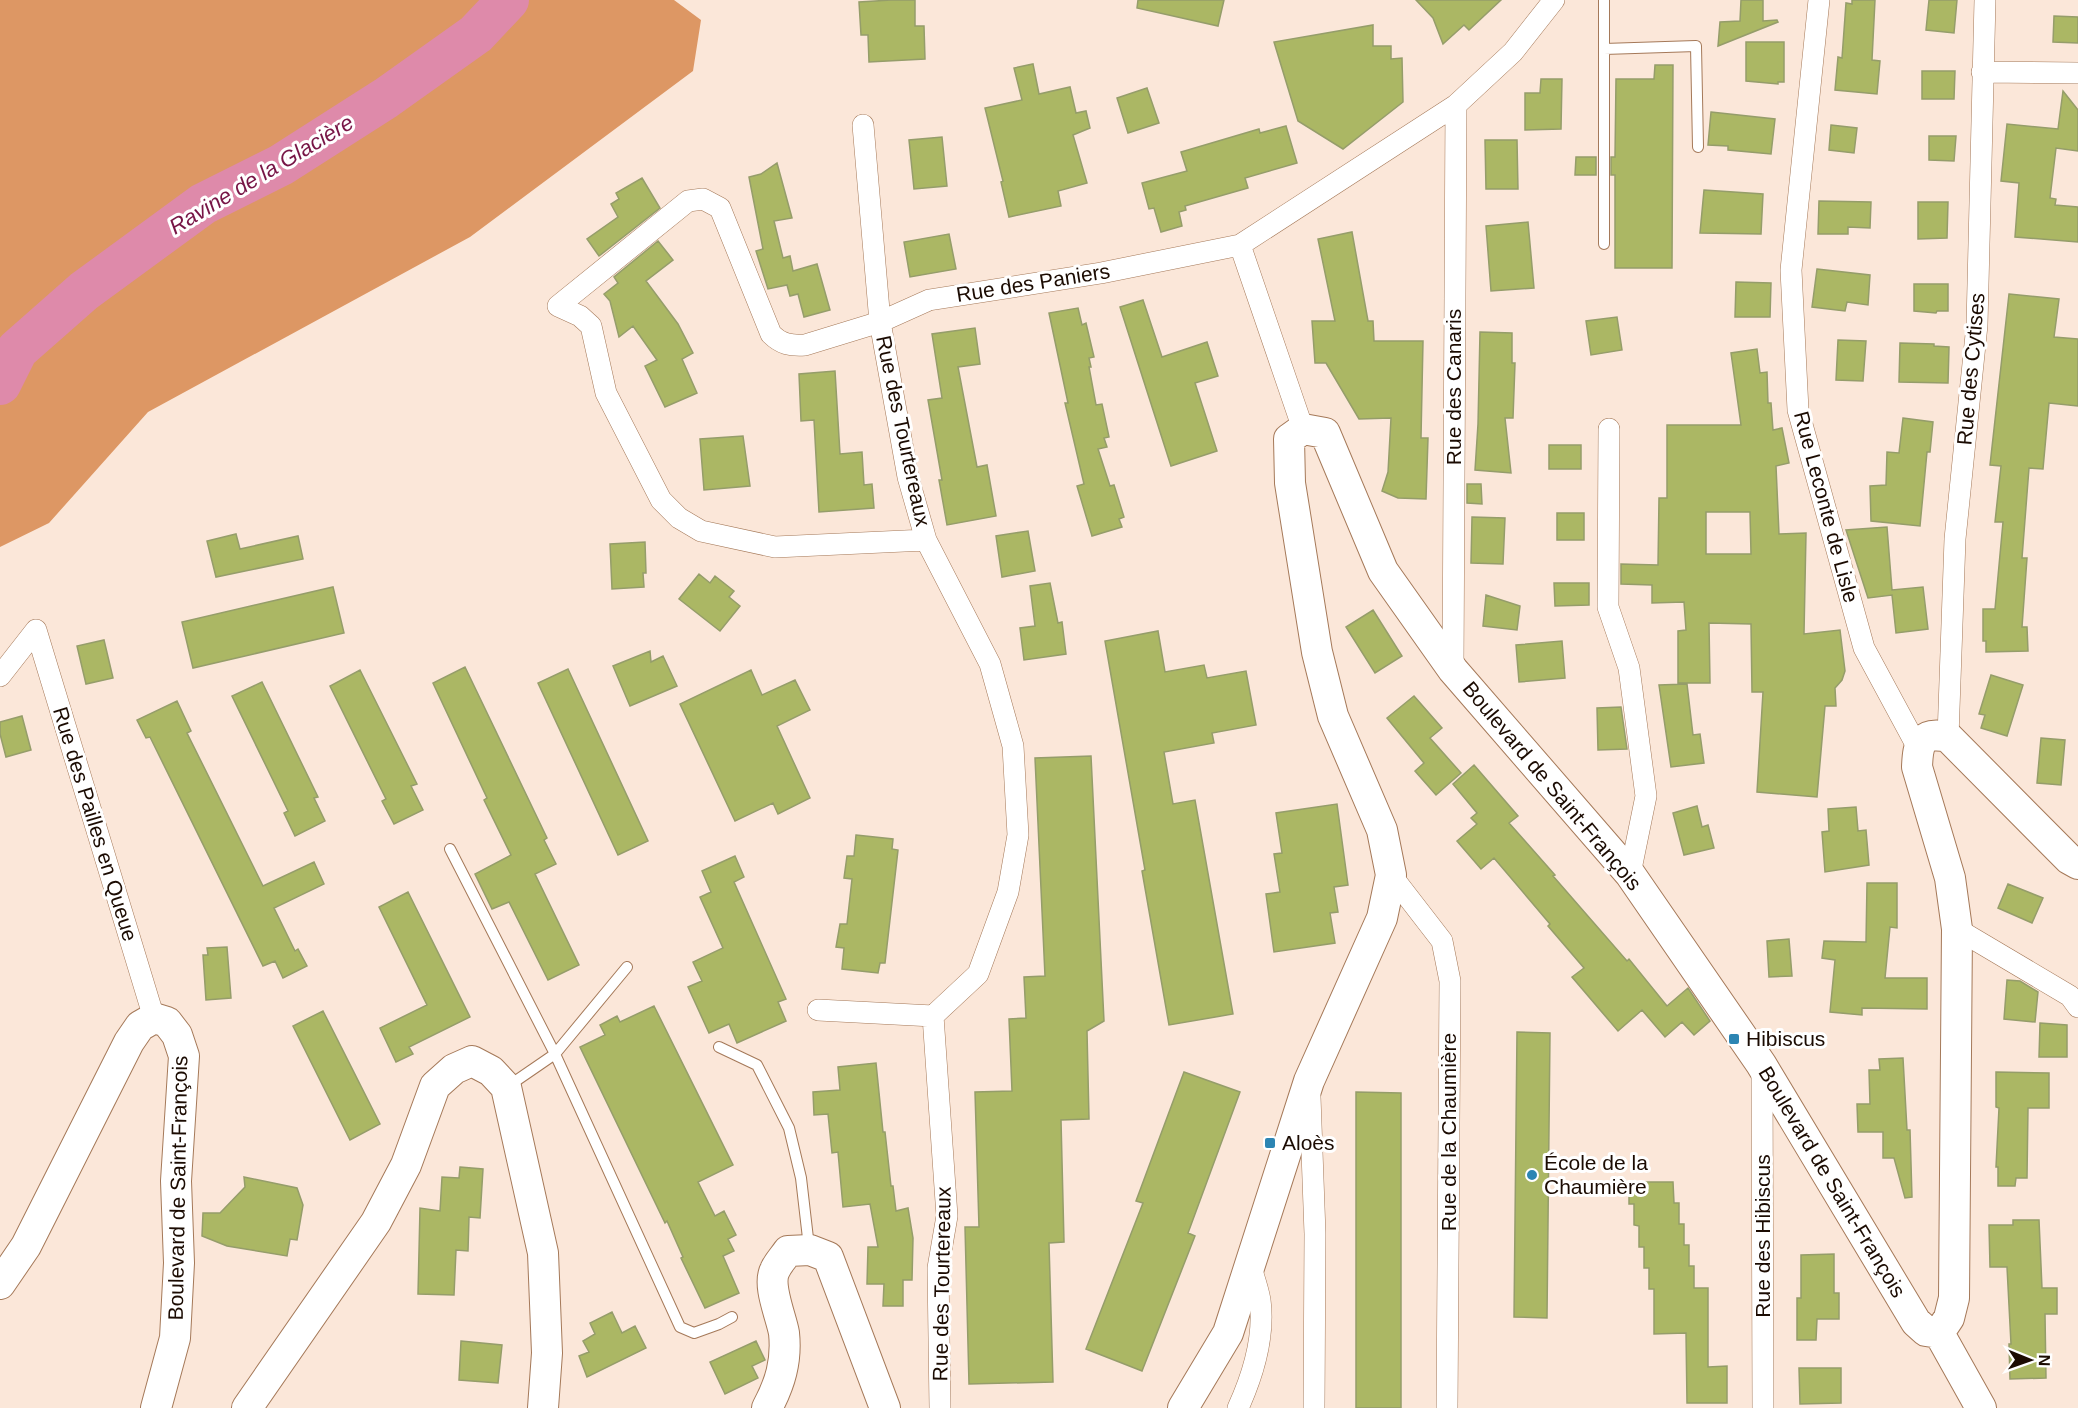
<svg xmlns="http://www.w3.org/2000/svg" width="2078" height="1408" viewBox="0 0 2078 1408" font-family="Arial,sans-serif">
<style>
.forest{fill:#dd9764}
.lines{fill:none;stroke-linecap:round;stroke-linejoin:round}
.river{stroke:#de8aaa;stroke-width:42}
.building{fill:#abb764;stroke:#959d6a;stroke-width:1.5;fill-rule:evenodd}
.lane-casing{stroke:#a57959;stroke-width:12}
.street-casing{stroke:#a57959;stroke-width:22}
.secondary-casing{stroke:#a57959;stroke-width:32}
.lane{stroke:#fff;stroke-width:10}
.street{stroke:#fff;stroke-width:21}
.secondary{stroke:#fff;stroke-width:30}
.poi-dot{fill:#2c85b3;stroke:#fff;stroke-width:2}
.labels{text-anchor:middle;stroke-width:6;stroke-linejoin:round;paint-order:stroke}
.street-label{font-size:21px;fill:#1b0b02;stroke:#fff}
.poi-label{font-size:21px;fill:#1b0b02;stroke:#fff;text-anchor:start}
.water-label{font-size:22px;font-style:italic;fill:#771546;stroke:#fff}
</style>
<rect width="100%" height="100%" fill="#fbe7d9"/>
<!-- forest -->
<path class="forest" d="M0 0H674L701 20 693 71 470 237 148 412 49 523 0 547Z"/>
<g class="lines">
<!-- river -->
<path class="river" d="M0 384 17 350 84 291 203 204 281 165 386 98 476 34 508 0"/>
</g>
<!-- building -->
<path class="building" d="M891 0H915V26H924L925 59 869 62 868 35H861L859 2Z
M1138 0H1224L1218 26 1137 8Z
M1416 0H1501L1469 30 1464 25 1443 44 1433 18Z
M1741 0H1763V21L1777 20 1778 22 1718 46 1720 22 1740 21Z
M1852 0H1875L1872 60 1880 61 1877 94 1835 90 1838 57 1842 58 1846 3 1852 4Z
M1929 0H1957L1954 33 1926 30Z
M2054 16 2078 17V43L2053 42Z
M1373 25V46H1391V59L1402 58 1403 102 1343 149 1298 121 1274 42Z
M1746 42H1784V82H1778V84L1746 81Z
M1033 64 1039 94 1070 87 1076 113 1086 111 1090 128 1073 135 1087 183 1058 191 1061 206 1009 217 1001 182 1003 181 985 108 1022 100 1014 68Z
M1655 65H1673L1672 268H1615V175H1611V157H1615L1616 79H1654Z
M1922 71H1955L1954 99H1922Z
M1541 79H1562L1561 129 1525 130V93H1540Z
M1147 88 1159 123 1128 133 1117 98Z
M2063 91 2078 110V151L2056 148 2050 198 2056 199 2055 205 2078 207V242L2015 237 2019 183 2001 181 2007 124 2058 129Z
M1711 112 1775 119 1771 154 1728 150V146L1708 145Z
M1831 125 1857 128 1854 153 1829 150Z
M1286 126 1297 163 1245 178 1248 188 1185 206 1186 210 1179 212 1182 226 1161 232 1154 208 1149 209 1142 183 1187 171 1181 152 1259 129 1260 133Z
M1929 136H1956L1954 161 1929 160Z
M942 137 947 186 914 189 909 140Z
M1485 140H1517L1518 189H1486Z
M1576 157H1596V175H1575Z
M777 163 792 218 774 221 783 258 790 256 793 271 817 264 830 310 804 317 798 294 790 296 787 285 768 289 756 251 763 249 749 177 761 174Z
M642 178 660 208 599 256 587 239 618 217 611 204 619 199 616 193Z
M1704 190 1763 194 1761 234 1700 233Z
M1819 201 1871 202 1870 228 1848 227V234H1818Z
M1918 202H1948L1947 238 1918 239Z
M1528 222 1534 288 1491 291 1486 226Z
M1352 232 1368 321H1373L1374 341H1423L1421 438H1428L1426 499 1398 498 1382 491 1388 472 1391 418 1359 419 1326 363H1315L1312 321H1335L1318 239Z
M949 234 956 269 910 277 904 242Z
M658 241 673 260 646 281 678 324 693 353 682 359 697 393 665 407 645 366 657 360 633 326 619 337 610 301 604 294 618 283 614 277Z
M1817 269 1870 275 1868 305 1847 302 1845 311 1812 307Z
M1736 282 1771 283 1770 317H1735Z
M1914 284H1948V311H1937L1936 313 1914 311Z
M2009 294 2059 299 2054 337 2078 339V406L2049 403 2043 469 2029 468 2022 558H2027L2022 627H2027L2028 651 1986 652V641H1983V609H1995L2003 522H1995L2001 466 1990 465Z
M1143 300 1162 357 1207 342 1218 376 1195 383 1217 451 1171 466 1120 307Z
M1078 308 1082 325 1086 323 1094 357 1089 358 1091 367H1089L1096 405 1102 404 1109 437 1104 438 1107 447 1098 449 1110 486 1114 485 1124 517 1119 519 1122 527 1092 536 1077 486 1084 484 1065 403H1068L1049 313Z
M1617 317 1622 350 1591 355 1586 321Z
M975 328 980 364 958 367 977 467 987 465 996 516 947 525 939 480H942L928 400 942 398 932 334Z
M1480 332 1512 333V363H1515L1513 418H1505L1511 473 1475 470 1478 424Z
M1838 340 1866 341 1863 381 1836 380Z
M1900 343 1934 344V346L1949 347 1948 383 1899 382Z
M1757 349 1760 373 1767 372 1768 403H1771L1773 430 1782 428 1789 463 1776 466 1779 534 1806 533 1804 634 1840 630 1845 671 1842 680 1835 688 1836 706H1825L1817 797 1757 792 1763 692H1752L1751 624 1709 623 1710 683H1678V631L1686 630 1684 602 1652 603V585L1621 584V564L1658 565 1659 498H1667V425H1741L1731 353ZM1706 512H1750L1751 554H1706Z
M835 371 840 454 862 452 864 485 872 484 874 508 819 512 814 420 801 421 799 374Z
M1903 418 1933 422 1930 452H1927L1920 526 1871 521 1870 486 1886 485 1887 452 1899 453Z
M743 436 750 486 704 490 700 439Z
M1549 445H1581V469H1549Z
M1467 484H1481L1482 504 1467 503Z
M1557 513H1584V540H1557Z
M1472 517 1505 518 1503 564 1471 563Z
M1887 527 1892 590 1923 587 1928 629 1896 633 1892 595 1868 598 1846 530Z
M1028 531 1035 571 1002 577 996 536Z
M236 534 240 549 298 536 303 559 216 577 207 541Z
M645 542 646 573H643L644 587 612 589 610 544Z
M699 574 710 583 715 576 734 591 729 597 740 606 720 631 679 599Z
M1050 583 1058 623 1062 622 1066 654 1024 660 1020 628 1035 626 1030 586Z
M1554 583H1589V605L1555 606Z
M333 587 344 633 193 668 182 622Z
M1486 595 1520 606 1517 630 1483 626Z
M1373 610 1402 656 1375 673 1346 627Z
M1158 631 1165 672 1204 665 1207 678 1246 671 1256 725 1212 733 1214 743 1164 752 1173 804 1195 800 1233 1014 1169 1025 1142 871 1145 870 1105 641Z
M104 640 113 678 86 684 77 646Z
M1562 641 1565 678 1519 682 1516 645Z
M650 651 651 662 663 656 677 686 630 706 613 666Z
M465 667 547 838 544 840 556 864 535 874 579 965 548 980 509 902 492 909 475 874 511 855 484 800 487 798 433 683Z
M568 669 648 841 618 855 538 683Z
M360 670 417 784 411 786 423 810 394 824 382 801 386 799 330 686Z
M751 670 762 695 795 680 810 710 777 726 810 798 778 814 773 803 735 821 680 704Z
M1991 675 2023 685 2007 736 1981 728 1985 715 1979 714Z
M262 682 318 797 314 798 325 821 295 836 284 813 288 811 232 696Z
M1687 684 1693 735 1700 734 1704 763 1671 767 1659 685Z
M1414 696 1442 728 1430 738 1461 773 1436 795 1415 771 1424 763 1387 718Z
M177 701 191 731 187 733 263 886 314 862 324 884 274 908 295 951 298 949 307 966 283 978 275 961 263 966 150 737 146 738 137 720Z
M1621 707 1627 749 1598 750 1597 708Z
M22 716 31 750 6 757 0 734V722Z
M2041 738 2065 740 2061 785 2037 783Z
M1091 756 1104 1021 1087 1031 1089 1119 1061 1120 1064 1242 1049 1243 1053 1382 969 1384 965 1227H979L975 1092 1012 1091 1009 1019 1026 1018 1024 977 1045 976 1035 758Z
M1474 765 1518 816 1509 823 1555 875 1553 876 1627 961 1629 959 1667 1006 1688 988 1710 1021 1694 1035 1682 1022 1665 1037 1642 1010 1618 1031 1572 977 1584 968 1548 926 1550 924 1494 858 1481 869 1457 841 1477 824 1471 818 1477 813 1453 784Z
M1337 804 1348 885 1334 887 1338 912 1330 913 1335 943 1274 952 1266 894 1280 892 1274 854 1282 853 1276 813Z
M1697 806 1702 827 1708 825 1714 848 1684 855 1673 813Z
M1856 807 1858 831 1866 830 1869 865 1825 872 1822 832 1829 831 1828 809Z
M856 835 893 839 892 849 898 850 885 963H880L878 973 842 969 844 948 836 947 840 924H847L852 879 844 878 847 856H854Z
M735 856 744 877 734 882 786 999 778 1002 786 1021 737 1043 729 1024 709 1033 688 987 702 981 693 962 723 948 700 897 711 892 702 871Z
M1867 883H1897V928L1890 927 1885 978H1927V1009L1862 1008V1015L1830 1012 1835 960 1822 958 1824 941 1866 942Z
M2008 884 2043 898 2032 923 1998 908Z
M408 892 470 1017 409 1047 413 1054 396 1062 380 1028 427 1005 379 907Z
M1789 939 1792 976 1769 977 1767 941Z
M227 947 231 998 206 1000 203 955H208L207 948Z
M2007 980 2020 981 2038 992 2035 1022 2004 1019Z
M654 1006 733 1165 698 1182 715 1216 724 1211 736 1235 728 1239 734 1251 723 1256 739 1293 705 1308 681 1258 683 1257 667 1221 665 1223 580 1047 605 1035 600 1025 617 1016 620 1022Z
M323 1011 380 1124 350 1140 293 1026Z
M2040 1023 2067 1025V1057H2039Z
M1517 1032 1550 1033 1547 1318 1514 1317Z
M1903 1058 1907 1130H1910L1912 1197 1905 1198 1894 1158H1883V1132H1858L1857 1104H1870L1869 1070H1880L1879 1059Z
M876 1063 883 1132H885L891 1186H893L896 1211 908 1208 913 1238 912 1280H903V1306H883L884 1284H867L868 1247H878L870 1204 843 1207 838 1152 832 1153 828 1114 814 1115 813 1092 840 1090 838 1067Z
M1184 1072 1240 1092 1188 1233 1195 1236 1142 1371 1086 1349 1143 1203 1136 1201Z
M1996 1072 2049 1073V1108H2028L2027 1178H2016L2015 1186H1998V1167H1996L1999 1108 1996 1107Z
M1356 1092 1401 1093V1408H1356Z
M460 1167 483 1169 480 1218 469 1217 468 1251 456 1250 454 1295 418 1294 420 1208 440 1211 442 1177 459 1178Z
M244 1177 297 1188 303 1205 297 1240 290 1239 287 1256 227 1246 202 1236 203 1213H220L245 1187Z
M1629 1182H1673L1674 1203H1679V1224H1684V1245H1689V1266H1694V1288H1708V1367L1727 1366V1403H1687L1686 1333 1654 1334V1289H1649V1268H1644V1247H1639V1226L1634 1225V1204H1629Z
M2013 1220H2039L2042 1288H2057V1314H2045L2046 1378 2010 1379 2009 1344H2011L2007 1267H1990L1989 1225H2013Z
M1834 1254V1293H1839V1319H1817L1816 1340H1797V1298H1801V1255Z
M612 1312 622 1333 635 1326 646 1348 587 1377 579 1356 589 1352 583 1341 595 1334 590 1323Z
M461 1341 502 1345 498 1383 459 1380Z
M756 1341 765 1360 752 1366 758 1378 725 1394 710 1362Z
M1799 1368H1841V1403L1800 1404Z"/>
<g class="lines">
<!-- lane casing -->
<g class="lane-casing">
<path id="lane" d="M1604 0V244
M1604 49 1696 46 1698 147
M450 849 555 1054 680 1327 694 1333 719 1324 732 1317
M719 1047 757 1065 789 1128 801 1178 809 1247
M507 1087 555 1054 627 967"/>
</g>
<!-- street casing -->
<g class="street-casing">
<path id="street" d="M1819 0 1791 270 1798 410 1864 648 1918 748
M1982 72 2078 73
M863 125 880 322 908 477 926 540 990 664 1013 746 1018 835 1008 892 978 974 933 1016 947 1216 938 1268 940 1408
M1240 245 1303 429
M1609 429 1608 607 1629 668 1646 796 1630 874
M926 540 775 547 701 531 679 518 661 500 606 393 591 326 580 316 558 306 688 201 703 199 720 208 771 334C781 344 790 346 805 345L880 322 929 300 1101 273 1240 245 1456 105 1513 52 1554 0
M36 630 154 1018
M1453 670 1456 105
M0 676 36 630
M1948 737 1955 539 1977 325 1985 0
M1391 875 1442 941 1450 981 1447 1408
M1957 929 2070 996 2078 1007
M818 1010 933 1016
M1762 1067 1763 1408
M1310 1097 1315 1234 1314 1408
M1238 1408C1253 1375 1265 1337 1260 1300 1258 1288 1253 1275 1250 1264"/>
</g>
<!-- secondary casing -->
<g class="secondary-casing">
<path id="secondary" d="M0 1284 26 1246 129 1042 140 1026 154 1018 167 1022 177 1035 184 1056 176 1181 179 1263 175 1338 156 1408
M1939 1333 1981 1408
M247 1408 376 1222 406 1165 435 1086 454 1069 472 1061 491 1071 506 1087 543 1253 547 1353 543 1408
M767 1408C780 1384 787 1361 784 1333 781 1316 767 1285 775 1270 778 1263 784 1257 788 1251L810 1250 828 1257 885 1408
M1183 1408 1228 1333 1309 1081 1382 918 1391 875 1382 830 1333 716 1317 652 1290 483 1289 439 1303 429 1325 433 1383 571 1453 670 1630 874 1761 1064 1916 1322 1926 1331 1939 1333 1949 1318 1954 1298 1957 929 1950 878 1917 767C1918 743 1921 731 1948 737L2069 859 2078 864"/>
</g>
<!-- lane -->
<use href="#lane" class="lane"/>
<!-- street -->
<use href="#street" class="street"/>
<!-- secondary -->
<use href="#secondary" class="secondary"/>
</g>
<!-- markers -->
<g class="poi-dot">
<rect x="1728" y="1033" width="12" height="12" rx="3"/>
<rect x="1264" y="1137" width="12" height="12" rx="3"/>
<circle cx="1532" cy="1175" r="6"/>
</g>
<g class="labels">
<!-- street labels -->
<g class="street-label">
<text transform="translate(1033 283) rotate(-9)" y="7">Rue des Paniers</text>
<text transform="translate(1971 369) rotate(-85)" y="7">Rue des Cytises</text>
<text transform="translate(1454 387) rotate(-90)" y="7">Rue des Canaris</text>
<text transform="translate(903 431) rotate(78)" y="7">Rue des Tourtereaux</text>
<text transform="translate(1826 507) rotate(75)" y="7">Rue Leconte de Lisle</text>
<text transform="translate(1552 786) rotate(50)" y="7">Boulevard de Saint-François</text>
<text transform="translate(95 824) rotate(73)" y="7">Rue des Pailles en Queue</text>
<text transform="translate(1449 1132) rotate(-90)" y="7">Rue de la Chaumière</text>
<text transform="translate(1832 1182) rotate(59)" y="7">Boulevard de Saint-François</text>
<text transform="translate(178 1188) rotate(-89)" y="7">Boulevard de Saint-François</text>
<text transform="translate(1763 1236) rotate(-90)" y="7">Rue des Hibiscus</text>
<text transform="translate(942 1284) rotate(-89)" y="7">Rue des Tourtereaux</text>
</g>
<!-- poi labels -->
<g class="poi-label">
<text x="1746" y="1046">Hibiscus</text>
<text x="1282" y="1150">Aloès</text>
<text x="1544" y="1170">École de la<tspan x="1544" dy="24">Chaumière</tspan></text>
</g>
<!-- water labels -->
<g class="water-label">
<text transform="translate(261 174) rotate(-31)" y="8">Ravine de la Glacière</text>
</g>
</g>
<!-- north arrow -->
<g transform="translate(2030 1360) rotate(91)" stroke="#ffffff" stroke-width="4.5" paint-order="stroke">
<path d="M0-4.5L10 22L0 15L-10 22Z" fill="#1b0b02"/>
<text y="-9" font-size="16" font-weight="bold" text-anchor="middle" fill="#1b0b02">N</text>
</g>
</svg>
